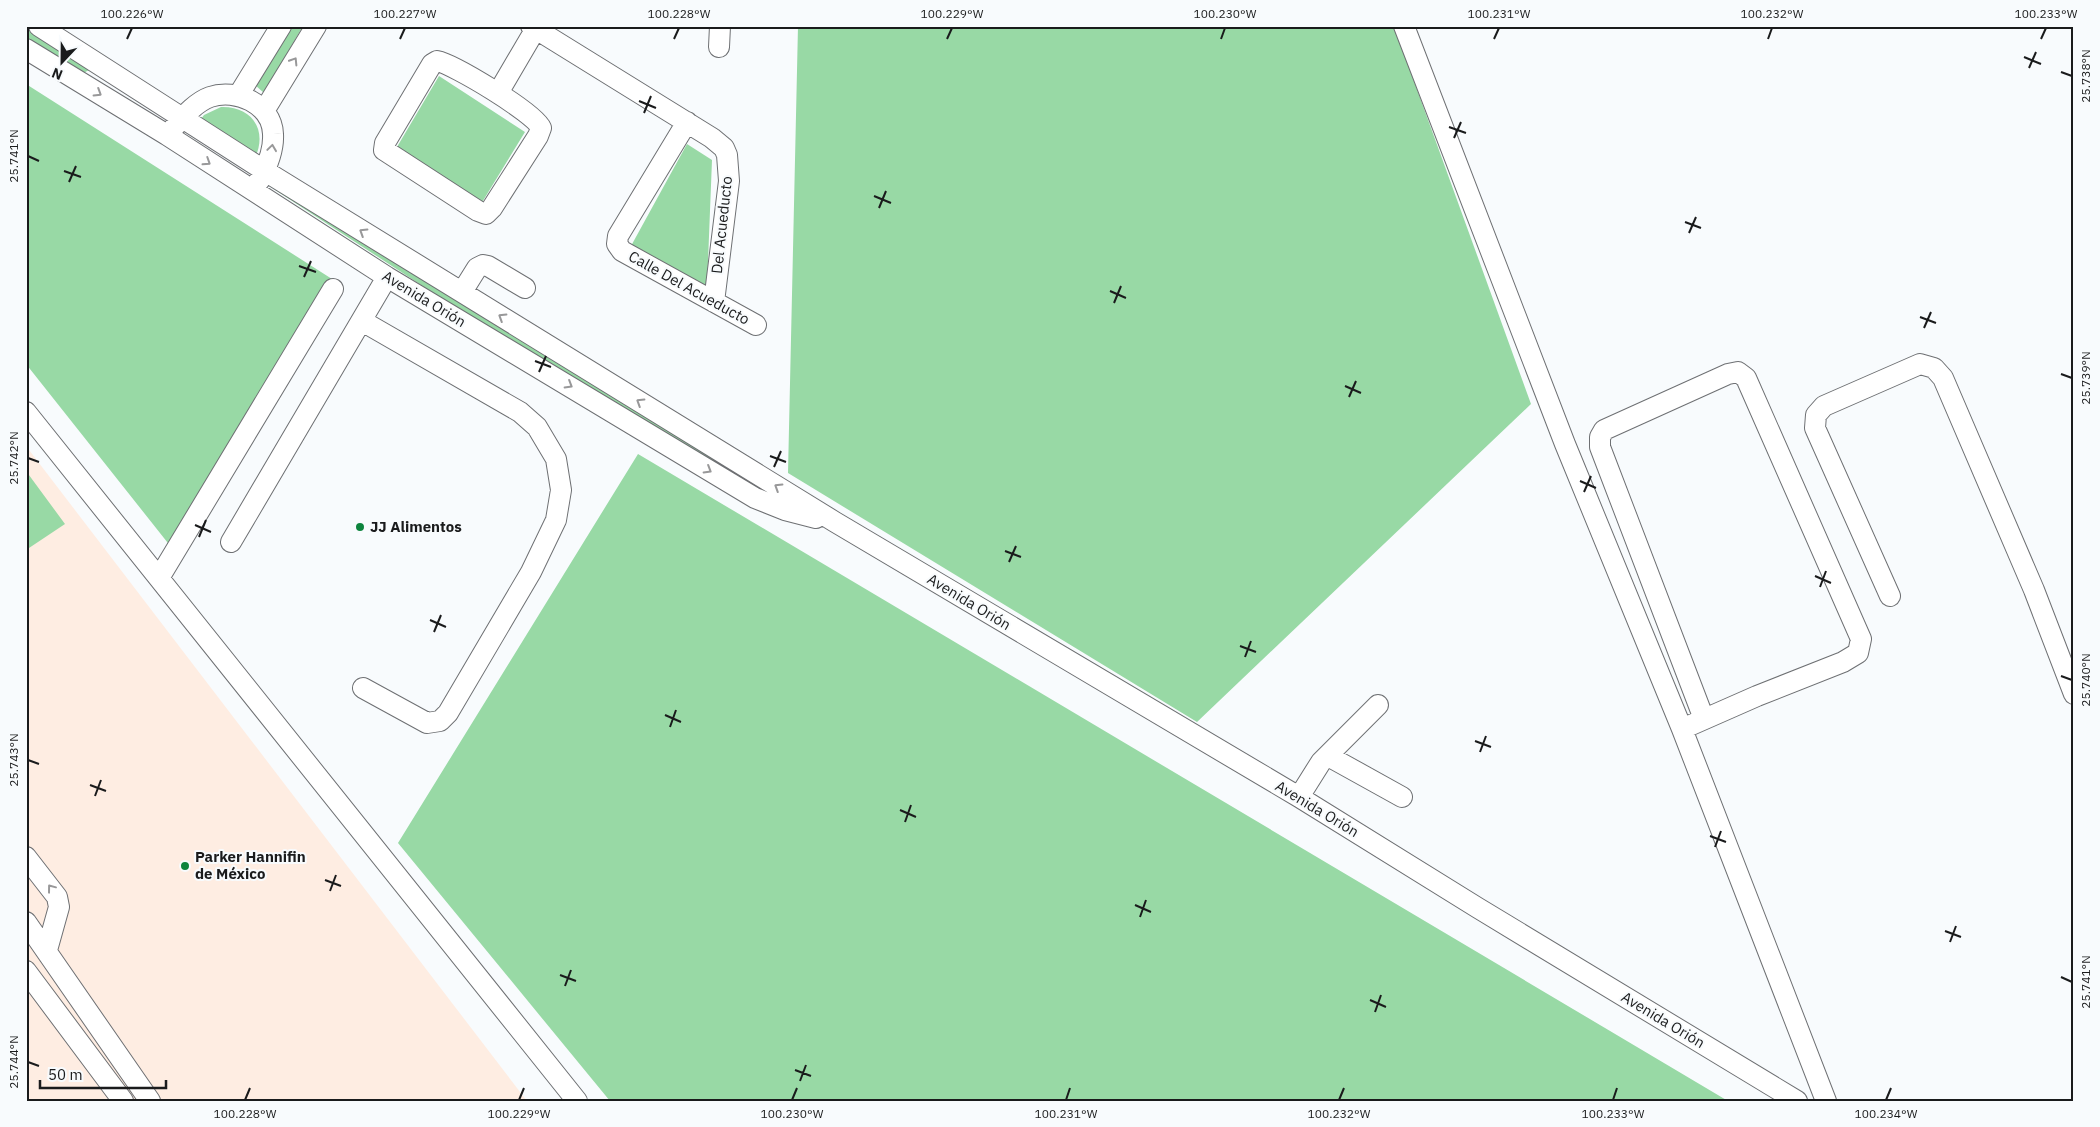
<svg xmlns="http://www.w3.org/2000/svg" width="2100" height="1127" viewBox="0 0 2100 1127" font-family="'IBM Plex Sans',sans-serif">
<style>
.industrial{fill:#feede2}
.green{fill:#98d9a5}
.lines{fill:none;stroke-linecap:round;stroke-linejoin:round}
.minor-casing{stroke:#6e7073;stroke-width:22}
.minor{stroke:#fff;stroke-width:20}
.oneway{stroke:#989899}
.ticks{fill:none;stroke:#1a1b1c;stroke-width:2}
.poi-dot{fill:#0d843d;stroke:#f8fbfd;stroke-width:2}
.labels{text-anchor:middle;stroke-width:4;stroke-linejoin:round;paint-order:stroke}
.street-label{font-size:15px;fill:#1a1b1c;stroke:#f8fbfd}
.poi-label{font-size:15px;font-weight:bold;fill:#1a1b1c;stroke:#f8fbfd;text-anchor:start}
.neatline{fill:none;stroke:#1a1b1c;stroke-width:2}
.ticks-label{font-size:12px;text-anchor:middle;fill:#1a1b1c}
</style>
<rect width="100%" height="100%" fill="#f8fbfd"/>
<!-- industrial -->
<path class="industrial" d="M26 446 527 1101H26Z"/>
<!-- green -->
<path class="green" d="M26 26H30L94 67 82 74 26 40Z
M290 26H303L264 93 255 85Z
M798 26H1394L1531 404 1197 722 788 473Z
M439 76 525 132 481 204 394 152Z
M26 84 332 279 179 557 26 364Z
M221 107C252 106 268 130 255 158L198 123 204 115Z
M687 144 712 160 707 287 631 246Z
M270 178 773 489 763 493 458 309 266 184Z
M638 454 1728 1101H610L398 843Z
M26 471 65 524 26 550Z"/>
<g class="lines">
<!-- minor casing -->
<g class="minor-casing">
<path id="minor" d="M39 26 265 171 835 522 1299 797 1478 908 1797 1101
M531 26 712 138 724 148 727 155 729 181 714 302
M1404 26 1565 444 1682 729 1826 1101
M719 47 720 26
M26 49 167 135 387 277 755 498 785 510 816 518
M437 61C453 64 535 113 541 128L538 136 492 208 486 214 478 211 384 150 385 143 432 64Z
M498 93 535 30
M238 96 281 26
M264 111 316 26
M687 122 618 236 617 244 622 251 756 325
M175 126C184 116 196 102 210 97 236 88 272 104 273 134 274 151 267 167 259 181
M462 292 477 268 483 265 488 266 525 288
M362 321 520 412 537 427 556 459 561 490 556 520 531 572 448 713 440 721 427 723 363 688
M26 412 577 1101
M231 542 387 277
M159 578 333 289
M1890 596 1815 428 1816 415 1824 406 1920 364 1934 368 1943 378 2034 590 2074 694
M1682 729 1757 696 1843 662 1858 653 1861 639 1746 378 1738 372 1728 374 1604 430 1600 437V447L1704 719
M1328 756 1402 797
M1299 797 1321 762 1378 705
M26 857 57 897 59 907 47 950
M26 922 150 1101
M26 971 123 1101"/>
</g>
<!-- minor -->
<use href="#minor" class="minor"/>
</g>
<!-- one-way arrows -->
<defs><path id="oneway-chevron" d="M-2-3.5L2.5 0L-2 3.5" fill="none" stroke-width="1.6" stroke-linecap="round" stroke-linejoin="round" transform="scale(1.25)"/></defs>
<g class="oneway">
<use href="#oneway-chevron" transform="translate(294 61) rotate(-58)"/>
<use href="#oneway-chevron" transform="translate(98 93) rotate(32)"/>
<use href="#oneway-chevron" transform="translate(272 148) rotate(-82)"/>
<use href="#oneway-chevron" transform="translate(207 162) rotate(33)"/>
<use href="#oneway-chevron" transform="translate(363 232) rotate(-148)"/>
<use href="#oneway-chevron" transform="translate(502 317) rotate(-148)"/>
<use href="#oneway-chevron" transform="translate(569 385) rotate(31)"/>
<use href="#oneway-chevron" transform="translate(640 402) rotate(-148)"/>
<use href="#oneway-chevron" transform="translate(708 470) rotate(31)"/>
<use href="#oneway-chevron" transform="translate(778 487) rotate(-148)"/>
<use href="#oneway-chevron" transform="translate(51 888) rotate(-127)"/>
</g>
<!-- ticks -->
<path class="ticks" d="M127 39 132 28M400 39 405 28M674 39 679 28M947 39 952 28M1221 39 1225 28M1494 39 1499 28M1768 39 1772 28M2041 39 2046 28M2024 57 2041 64M2029 68 2036 52M2061 72 2072 76M639 101 656 108M644 113 651 96M1449 127 1466 133M1454 138 1461 122M28 156 39 161M64 171 81 177M69 182 76 166M874 196 891 203M879 208 886 191M1685 222 1701 228M1689 233 1696 217M299 266 316 272M304 277 311 261M1110 291 1126 298M1114 303 1121 286M1920 317 1936 323M1924 328 1931 312M535 361 551 367M539 372 546 356M2061 374 2072 378M1345 386 1361 393M1349 397 1356 381M770 456 786 462M28 458 39 462M774 467 781 451M1580 481 1596 488M1584 492 1591 476M195 525 211 532M199 537 206 520M1005 551 1021 557M1009 562 1016 546M1815 576 1831 583M1820 587 1826 571M430 620 446 627M434 632 441 615M1240 646 1256 652M1245 657 1251 641M2061 676 2072 680M665 715 681 722M670 727 676 710M1475 741 1491 747M1480 752 1486 736M28 760 39 764M90 785 106 791M95 796 101 780M900 810 916 817M905 822 911 805M1710 836 1726 842M1715 847 1721 831M325 880 341 886M330 891 336 875M1135 905 1151 912M1140 917 1146 900M1945 931 1961 937M1950 942 1956 926M560 975 576 981M2061 977 2072 982M565 986 571 970M1370 1000 1386 1007M1375 1012 1381 995M28 1062 39 1066M795 1070 811 1076M800 1081 806 1065M245 1100 250 1088M519 1100 524 1088M792 1100 797 1088M1066 1100 1070 1088M1339 1100 1344 1088M1613 1100 1617 1088M1886 1100 1891 1088"/>
<!-- markers -->
<g class="poi-dot">
<circle cx="360" cy="527" r="5"/>
<circle cx="185" cy="866" r="5"/>
</g>
<g class="labels">
<!-- street labels -->
<g class="street-label">
<text transform="translate(722 225) rotate(-84)" y="5">Del Acueducto</text>
<text transform="translate(689 288) rotate(29)" y="5">Calle Del Acueducto</text>
<text transform="translate(424 299) rotate(31)" y="5">Avenida Orión</text>
<text transform="translate(969 602) rotate(31)" y="5">Avenida Orión</text>
<text transform="translate(1317 809) rotate(31)" y="5">Avenida Orión</text>
<text transform="translate(1663 1020) rotate(31)" y="5">Avenida Orión</text>
</g>
<!-- poi labels -->
<g class="poi-label">
<text x="370" y="532">JJ Alimentos</text>
<text x="195" y="862">Parker Hannifin<tspan x="195" dy="17">de México</tspan></text>
</g>
</g>
<!-- border -->
<rect width="2100" height="1127" fill="none" stroke="#f8fbfd" stroke-width="55"/>
<!-- north arrow -->
<g transform="translate(62 62) rotate(202)" stroke="#f8fbfd" stroke-width="4" paint-order="stroke">
<path d="M0-4L9 19L0 12L-9 19Z" fill="#1a1b1c"/>
<text y="-8" font-size="14" font-weight="bold" text-anchor="middle" fill="#1a1b1c">N</text>
</g>
<!-- scale -->
<path d="M40 1080v8h126v-8" fill="none" stroke="#1a1b1c" stroke-width="2.5"/>
<text x="48" y="1080" font-size="15" fill="#1a1b1c" stroke="#f8fbfd" stroke-width="4" paint-order="stroke">50 m</text>
<rect x="28" y="28" width="2044" height="1072" class="neatline"/>
<g class="ticks-label">
<text x="132" y="18">100.226°W</text>
<text x="405" y="18">100.227°W</text>
<text x="679" y="18">100.228°W</text>
<text x="952" y="18">100.229°W</text>
<text x="1225" y="18">100.230°W</text>
<text x="1499" y="18">100.231°W</text>
<text x="1772" y="18">100.232°W</text>
<text x="2046" y="18">100.233°W</text>
<text transform="translate(2086 76) rotate(-90)" y="4">25.738°N</text>
<text transform="translate(14 156) rotate(-90)" y="4">25.741°N</text>
<text transform="translate(2086 378) rotate(-90)" y="4">25.739°N</text>
<text transform="translate(14 458) rotate(-90)" y="4">25.742°N</text>
<text transform="translate(2086 680) rotate(-90)" y="4">25.740°N</text>
<text transform="translate(14 760) rotate(-90)" y="4">25.743°N</text>
<text transform="translate(2086 982) rotate(-90)" y="4">25.741°N</text>
<text transform="translate(14 1062) rotate(-90)" y="4">25.744°N</text>
<text x="245" y="1118">100.228°W</text>
<text x="519" y="1118">100.229°W</text>
<text x="792" y="1118">100.230°W</text>
<text x="1066" y="1118">100.231°W</text>
<text x="1339" y="1118">100.232°W</text>
<text x="1613" y="1118">100.233°W</text>
<text x="1886" y="1118">100.234°W</text>
</g>
</svg>
